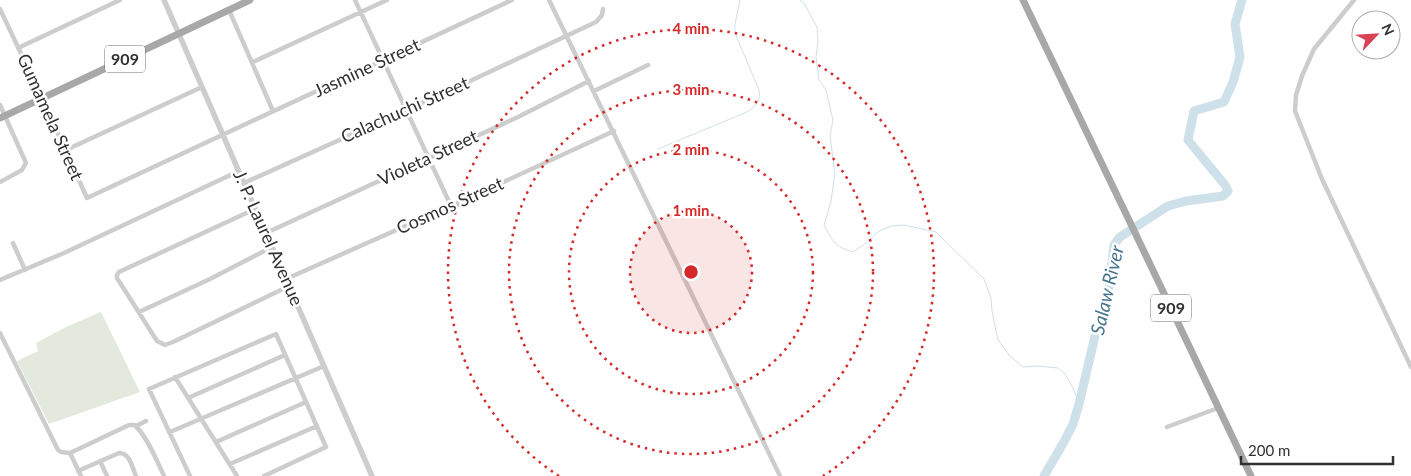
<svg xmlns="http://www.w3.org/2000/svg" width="1411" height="476" viewBox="0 0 1411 476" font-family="Lato,sans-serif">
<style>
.green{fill:#e4e9dd}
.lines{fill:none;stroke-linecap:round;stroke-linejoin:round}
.stream{stroke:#cee0ea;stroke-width:1}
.river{stroke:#cee0ea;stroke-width:9}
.minor{stroke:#cdcdcd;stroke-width:4.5}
.tertiary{stroke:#cdcdcd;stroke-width:5.5}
.primary{stroke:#a8a8a8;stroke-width:7}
.ring{fill:none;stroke:#d62828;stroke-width:2.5;stroke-dasharray:2.5 5}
.labels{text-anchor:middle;stroke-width:5;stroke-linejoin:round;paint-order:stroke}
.shield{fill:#fff;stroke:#6e6e6e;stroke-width:1}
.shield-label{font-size:16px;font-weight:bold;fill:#303030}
.street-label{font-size:18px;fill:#303030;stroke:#fff}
.water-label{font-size:19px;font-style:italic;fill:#44738d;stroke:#fff}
.centre{fill:#d62828;stroke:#fff;stroke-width:2.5}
.ring-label{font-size:15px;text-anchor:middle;font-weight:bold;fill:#d62828;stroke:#fff;stroke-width:5;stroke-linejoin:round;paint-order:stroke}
</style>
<rect width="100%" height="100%" fill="#fff"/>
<!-- green -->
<path class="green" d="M101 312 140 392 49 424 17 361 38 351 36 343 66 327Z"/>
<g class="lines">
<!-- stream -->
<path class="stream" d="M800 0 804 3 817 27 818 41 816 57 819 80 826 90 833 120 830 136 835 174 831 201 824 225C833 242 834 246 853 252L866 243 878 232 891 226 904 225 936 232 984 279 991 298 992 311 998 340 1010 356 1023 367 1037 366 1058 368 1065 374 1073 388 1079 404
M658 149 747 112C756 106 761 100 759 90L735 33V24L740 0"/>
<!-- river -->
<path class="river" d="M1044 476 1065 440 1073 424 1079 404 1095 336 1109 287 1114 245 1120 237 1168 206 1186 201 1223 196 1228 191 1225 185 1188 140 1194 111 1224 102 1233 82 1240 57 1235 24 1242 0"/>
<!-- minor -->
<path class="minor" d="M355 0 451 206
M549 0 780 476
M1354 0 1314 49 1302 76 1296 95 1295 111 1322 179 1411 367
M0 9 42 98 87 198 512 0
M229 10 273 111
M18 48 120 0
M253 62 387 0
M594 91 648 65
M0 105 26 163 22 170 0 182
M66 150 202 87
M244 183 468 82 596 22 602 15 603 9
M255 209 119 272 117 275V278L157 341 165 345 173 342 289 286
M266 233 518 117 589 81
M13 243 25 270
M286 279 473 196 614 131
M0 280 64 253 239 171
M139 312 210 279 272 247
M0 333 58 450 61 452 70 453 129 425H134C145 432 158 463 164 476
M175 377 237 476
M188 398 285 355
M136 426 146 421
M1167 427 1218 408
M170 432 324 366
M216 442 306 402
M70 453 81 476
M100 461 107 476
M230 464 317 426
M78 471 119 453C130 453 132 467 136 476
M190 476 149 389 276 334 326 447 264 476"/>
<!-- tertiary -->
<path class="tertiary" d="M164 0 372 476"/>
<!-- primary -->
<path class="primary" d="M1023 0 1128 218 1251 476
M0 118 250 0"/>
</g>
<!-- distance rings -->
<circle cx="691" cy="272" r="61" fill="#d62828" fill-opacity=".12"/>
<g class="ring">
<circle cx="691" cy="272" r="61"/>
<circle cx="691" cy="272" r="122"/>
<circle cx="691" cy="272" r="182"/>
<path d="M559 476A243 243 0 1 1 823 476"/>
</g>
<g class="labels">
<!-- shield labels -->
<g class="shield">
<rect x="105" y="45.5" width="40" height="27" rx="4"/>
<rect x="1151" y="294.5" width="40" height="27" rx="4"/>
</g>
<g class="shield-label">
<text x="125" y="65">909</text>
<text x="1171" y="314">909</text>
</g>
<!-- street labels -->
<g class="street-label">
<text transform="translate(367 68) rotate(-25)" y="6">Jasmine Street</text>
<text transform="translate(405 110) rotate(-24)" y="6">Calachuchi Street</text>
<text transform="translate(50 117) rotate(66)" y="6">Gumamela Street</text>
<text transform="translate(428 158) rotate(-25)" y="6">Violeta Street</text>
<text transform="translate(450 206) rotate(-24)" y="6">Cosmos Street</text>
<text transform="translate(268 238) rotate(66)" y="6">J. P. Laurel Avenue</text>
</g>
<!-- water labels -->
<g class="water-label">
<text transform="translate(1107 290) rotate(-77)" y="7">Salaw River</text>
</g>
</g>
<circle cx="691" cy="272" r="8" class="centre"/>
<g class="ring-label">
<text x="691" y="34">4 min</text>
<text x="691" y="95">3 min</text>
<text x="691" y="155">2 min</text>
<text x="691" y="216">1 min</text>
</g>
<!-- north arrow -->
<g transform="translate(1376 35) rotate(65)"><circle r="24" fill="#ffffff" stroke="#acacac"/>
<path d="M0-4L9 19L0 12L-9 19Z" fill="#d84253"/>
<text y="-8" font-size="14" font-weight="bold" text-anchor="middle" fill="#303030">N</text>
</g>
<!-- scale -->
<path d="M1241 456v8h152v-8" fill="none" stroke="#303030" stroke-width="2.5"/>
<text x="1248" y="456" font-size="15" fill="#303030" stroke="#ffffff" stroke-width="4" paint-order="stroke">200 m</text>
</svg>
